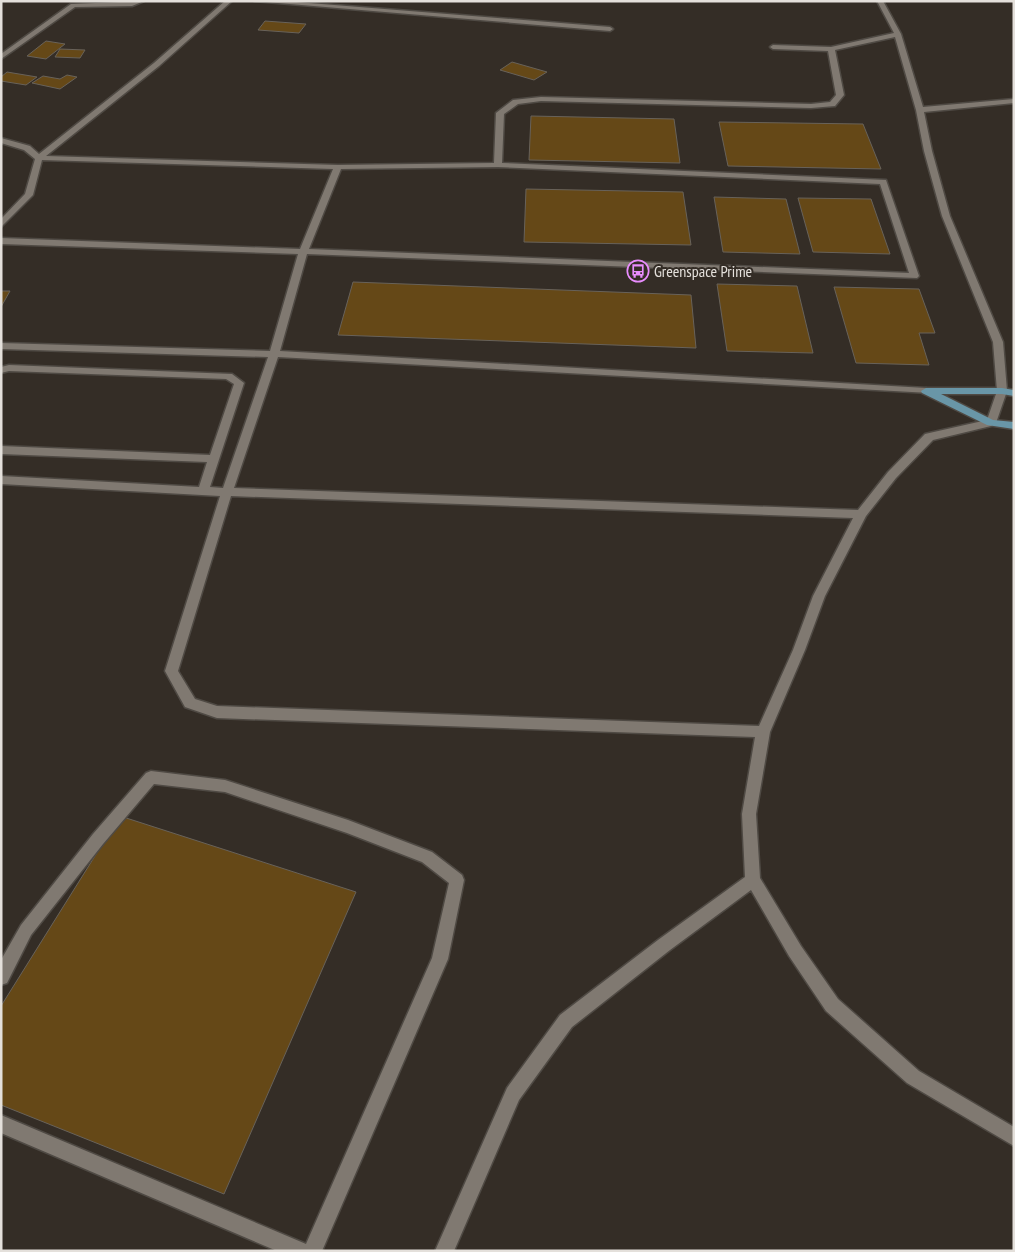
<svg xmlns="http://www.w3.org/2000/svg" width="1015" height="1252" viewBox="0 0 1015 1252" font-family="'PT Sans Narrow',sans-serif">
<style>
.building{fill:#654817;stroke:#68625a}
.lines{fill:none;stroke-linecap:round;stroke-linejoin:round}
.minor-casing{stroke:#4f4a44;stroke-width:3}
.major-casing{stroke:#4f4a44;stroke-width:3}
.minor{fill:#807971;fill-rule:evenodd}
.major{fill:#6996a7;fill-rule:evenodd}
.labels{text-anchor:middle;stroke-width:4;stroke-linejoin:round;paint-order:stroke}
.far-poi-label{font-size:16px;fill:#e4e0db;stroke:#342d26;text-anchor:start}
</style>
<rect width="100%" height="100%" fill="#342d26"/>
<!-- building -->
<path class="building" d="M265 21 306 24 299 33 258 30Z
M46 41 65 44 46 59 27 56Z
M60 49 85 50 80 58 55 57Z
M512 62 547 72 534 80 500 70Z
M7 72 37 77 26 85 1 81V77Z
M67 75 77 77 60 89 32 83 43 76 60 79Z
M531 116 674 119 680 163 529 160Z
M719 122 863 124 881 169 728 166Z
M526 189 683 192 691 245 524 242Z
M714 197 786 199 800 254 723 252Z
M798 198 871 199 890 254 813 252Z
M353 282 691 295 696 348 338 335Z
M717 284 797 286 813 353 727 351Z
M834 287 919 289 935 333H919L929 365 856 363Z
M1 291H10L1 307Z
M120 816 356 892 224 1194 1 1105V1006Z"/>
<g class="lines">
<!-- minor casing -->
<g class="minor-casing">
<path id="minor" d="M144 1 132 6 75 7 1 59V54L71 4Z
M225 1H232L159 66 46 156 338 165 494 163 496 113 513 100 541 97 811 104 830 102 836 95 828 51 773 49 770 47 773 45 831 47 894 33 877 1H883L901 34 923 107 1014 99V103L924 112 932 151 950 216 1003 342 1007 391 996 423 991 426 933 440 896 478 866 516 825 596 805 650 770 732 756 814 760 878 801 946 838 999 919 1071 1014 1127V1146L907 1083 826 1011 789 956 751 890 670 950 572 1027 519 1100 454 1251H435L507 1088 560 1015 658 940 745 877 742 814 755 737 217 718 185 707 165 671 220 496 1 484V476L199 487 207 462 1 454V446L210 455 234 384 226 379 9 371 1 373V367L9 365 232 374 244 383 210 487 223 488 268 357 1 349V343L270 351 298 254 1 244V238L300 249 333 169 42 160 33 195 1 227V219L25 194 35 159 24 150 1 143V138L30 146 39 154 154 63ZM895 37 916 110 924 151 942 216 993 342 997 391 987 420 925 434 888 472 858 510 234 488 278 357 930 393 931 391 926 388 280 351 307 254 917 278 919 276 886 180 502 163 504 114 518 104 541 101 811 108 835 106 844 95 835 50ZM498 167 880 184 909 273 309 249 341 169ZM231 496 853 518 813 596 793 650 759 726 217 706 195 699 178 671Z
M254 1H284L610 27 613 29 610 31Z
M151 771 225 780 348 820 432 852 462 875 464 880 448 959 322 1251H277L1 1133V1115L306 1244 432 958 449 883 422 862 347 833 225 792 154 784 103 844 31 935 7 983 1 985V960L21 925 93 834 146 773Z"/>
</g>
<!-- major casing -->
<g class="major-casing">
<path id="major" d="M926 388H1002L1014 390V396L1002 394H941L993 420 1014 422V429L987 425 922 393 921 391Z"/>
</g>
<!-- minor -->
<use href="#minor" class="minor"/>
<!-- major -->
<use href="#major" class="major"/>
</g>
<!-- icons -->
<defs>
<g id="bus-ring" transform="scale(1.125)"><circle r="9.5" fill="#342d26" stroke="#e98dfe" stroke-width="1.5"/><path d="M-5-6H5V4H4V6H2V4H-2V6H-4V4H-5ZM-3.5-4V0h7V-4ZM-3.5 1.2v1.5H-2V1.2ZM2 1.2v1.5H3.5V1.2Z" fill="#e98dfe"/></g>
</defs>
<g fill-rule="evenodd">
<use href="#bus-ring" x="638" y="271"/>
</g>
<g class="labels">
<!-- far-poi labels -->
<g class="far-poi-label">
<text x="654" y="277">Greenspace Prime</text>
</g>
</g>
<!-- border -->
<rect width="1015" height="1252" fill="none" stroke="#e4e0db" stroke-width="5"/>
</svg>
